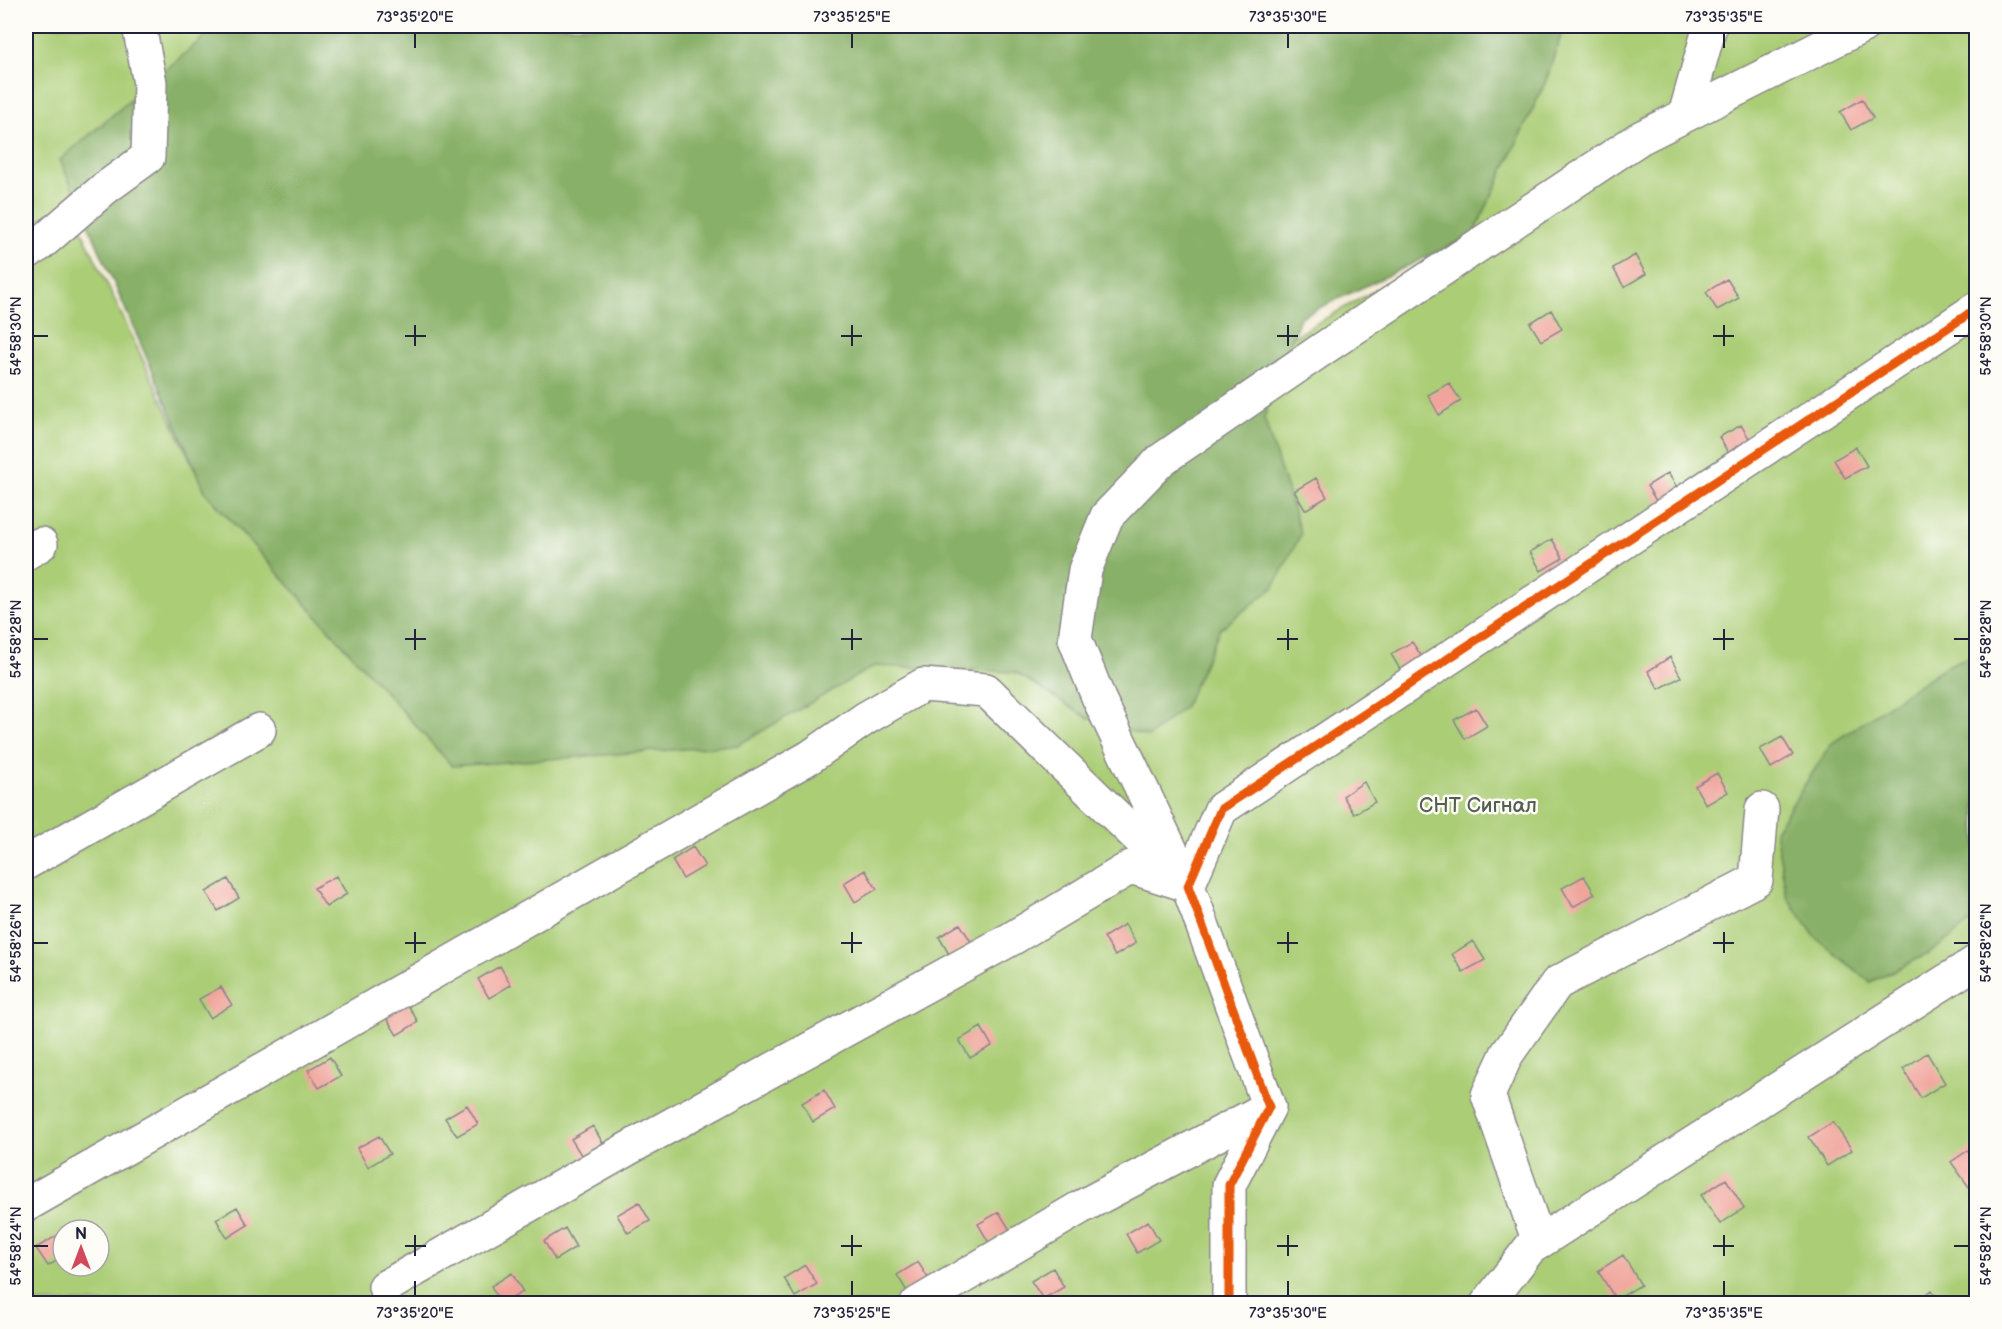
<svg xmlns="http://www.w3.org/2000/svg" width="2002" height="1329" viewBox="0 0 2002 1329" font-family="'Balsamiq Sans',sans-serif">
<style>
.green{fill:#abcd76;stroke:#667858;stroke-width:1.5;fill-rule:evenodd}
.forest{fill:#88b067;stroke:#556951;stroke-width:1.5}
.building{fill:#f0a49b}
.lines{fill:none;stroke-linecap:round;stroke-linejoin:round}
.minor-casing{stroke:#8a8788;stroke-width:36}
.minor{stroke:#fff;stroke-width:33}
.cycleway-casing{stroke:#fdfcf7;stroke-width:13}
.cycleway{stroke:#e8590c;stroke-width:9}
.ticks{fill:none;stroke:#22223b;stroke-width:2}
.labels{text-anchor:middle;stroke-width:5;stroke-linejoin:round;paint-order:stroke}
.park-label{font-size:21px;fill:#525e50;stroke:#fdfcf7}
.neatline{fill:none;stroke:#22223b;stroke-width:2}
.ticks-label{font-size:15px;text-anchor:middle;fill:#22223b}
</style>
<rect width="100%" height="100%" fill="#fdfcf7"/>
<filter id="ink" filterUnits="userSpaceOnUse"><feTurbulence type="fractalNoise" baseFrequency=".0167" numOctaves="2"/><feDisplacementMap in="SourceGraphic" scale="12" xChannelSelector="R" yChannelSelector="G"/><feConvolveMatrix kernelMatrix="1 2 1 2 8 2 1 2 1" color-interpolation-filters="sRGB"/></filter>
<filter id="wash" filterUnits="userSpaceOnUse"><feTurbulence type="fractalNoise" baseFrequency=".008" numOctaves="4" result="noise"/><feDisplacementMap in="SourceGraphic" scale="24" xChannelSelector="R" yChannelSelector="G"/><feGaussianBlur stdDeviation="1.35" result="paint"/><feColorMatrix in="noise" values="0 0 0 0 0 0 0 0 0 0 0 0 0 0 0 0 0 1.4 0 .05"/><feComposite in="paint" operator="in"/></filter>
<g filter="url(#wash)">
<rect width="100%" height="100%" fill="#f3ecd6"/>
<!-- green -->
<path class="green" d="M26 26H230L67 204 26 227Z
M1564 26H1976V1303H26V240L74 214 206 493 452 765 1229 373 1473 235 1545 83ZM63 1230H99V1266H63Z"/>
<!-- forest -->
<path class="forest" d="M217 26H1564L1545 83 1473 235 1300 317 1264 418 1301 534 1273 588 1220 629 1185 706 1148 737 1088 718 1015 672 874 666 738 745 452 766 206 493 60 160Z
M1976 654V918L1930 953 1870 982 1816 938 1787 897 1775 831 1831 744 1946 666Z"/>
<g id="blocks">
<!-- building -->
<path class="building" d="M1862 99 1873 118 1851 130 1840 112Z
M1635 255 1646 274 1624 287 1613 268Z
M1727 279 1739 298 1717 310 1706 292Z
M1551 310 1562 329 1541 341 1530 323Z
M1449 383 1461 401 1439 415 1428 395Z
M1741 425 1752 443 1730 456 1719 437Z
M1856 447 1867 466 1845 478 1834 460Z
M1668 473 1680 492 1658 504 1647 486Z
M1316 478 1327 497 1305 510 1294 491Z
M1552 539 1563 558 1541 571 1530 552Z
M1412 642 1424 660 1402 673 1391 654Z
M1670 657 1681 677 1659 689 1648 671Z
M1476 708 1487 726 1465 739 1454 720Z
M1782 737 1793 755 1771 768 1760 749Z
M1717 773 1728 792 1706 805 1695 786Z
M1364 782 1375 802 1354 814 1343 796Z
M693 847 705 866 683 879 672 860Z
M865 870 877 889 855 902 844 883Z
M336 876 347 894 326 907 314 888Z
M1584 876 1595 894 1573 907 1562 888Z
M228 879 239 898 218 911 206 892Z
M960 924 972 943 950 956 939 937Z
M1125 924 1136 943 1115 956 1104 937Z
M1473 941 1485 960 1463 972 1452 954Z
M500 966 511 985 489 998 478 979Z
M221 987 232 1005 210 1018 199 999Z
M407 1003 418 1022 397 1035 385 1016Z
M981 1027 992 1046 970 1058 959 1040Z
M1927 1053 1945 1083 1921 1098 1903 1069Z
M330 1057 341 1076 319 1088 308 1070Z
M824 1090 835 1109 813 1122 802 1103Z
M467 1105 478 1124 457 1136 445 1118Z
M1833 1122 1852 1150 1827 1166 1809 1137Z
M593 1126 604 1145 583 1158 571 1139Z
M379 1136 390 1154 368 1167 357 1148Z
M1976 1145V1189L1972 1191 1951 1162Z
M1726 1179 1744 1208 1720 1224 1701 1195Z
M639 1202 650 1221 628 1233 617 1215Z
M237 1207 248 1225 227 1238 216 1219Z
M999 1212 1010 1230 989 1243 978 1224Z
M1148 1221 1159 1240 1137 1253 1126 1234Z
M565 1228 576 1247 555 1260 544 1241Z
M58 1235 63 1243V1257L48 1266 36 1248Z
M1623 1255 1641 1285 1616 1300 1598 1271Z
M918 1262 930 1281 908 1293 897 1275Z
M805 1265 817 1284 795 1297 784 1278Z
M1053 1268 1064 1287 1043 1299 1031 1281Z
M512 1273 523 1292 501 1304 491 1286Z
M1932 1290 1941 1304H1913Z"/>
</g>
</g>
<g filter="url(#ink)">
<use href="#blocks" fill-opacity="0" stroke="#8a8788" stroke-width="1.5"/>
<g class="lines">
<!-- minor casing -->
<g class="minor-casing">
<path id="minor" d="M1685 115 1710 26
M26 253 39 245 104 189 148 157 150 83 139 26
M26 553 41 544
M26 863 259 730
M1178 865 1099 699 1075 639 1085 570 1107 516 1161 460 1324 348 1640 138 1863 26
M26 1205 810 757 866 718 923 685 986 690 1188 886
M1539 1242 1488 1095 1507 1054 1557 983 1756 880 1762 809
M385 1287 631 1147 1011 939 1131 867 1181 883
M917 1304 1081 1207 1269 1107
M1229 1304V1185L1269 1107 1188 886 1221 809 1976 309
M1487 1304 1530 1248 1976 962"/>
</g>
<!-- minor -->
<use href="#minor" class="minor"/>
<!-- cycleway casing -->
<g class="cycleway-casing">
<path id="cycleway" d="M1229 1304V1185L1269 1107 1188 886 1221 809 1976 309"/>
</g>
<!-- cycleway -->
<use href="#cycleway" class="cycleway"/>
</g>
</g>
<!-- ticks -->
<path class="ticks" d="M415 33V48M852 33V48M1288 33V48M1724 33V48M415 325V346M852 325V346M1288 325V346M1724 325V346M33 336H48M405 336H426M841 336H862M1277 336H1298M1713 336H1734M1954 336H1969M415 629V650M852 629V650M1288 629V650M1724 629V650M33 639H48M405 639H426M841 639H862M1277 639H1298M1713 639H1734M1954 639H1969M415 932V953M852 932V953M1288 932V953M1724 932V953M33 943H48M405 943H426M841 943H862M1277 943H1298M1713 943H1734M1954 943H1969M415 1235V1256M852 1235V1256M1288 1235V1256M1724 1235V1256M33 1246H48M405 1246H426M841 1246H862M1277 1246H1298M1713 1246H1734M1954 1246H1969M415 1281V1296M852 1281V1296M1288 1281V1296M1724 1281V1296"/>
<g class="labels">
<!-- park labels -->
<g class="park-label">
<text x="1478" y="812">СНТ Сигнал</text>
</g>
</g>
<!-- margin -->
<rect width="2002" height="1329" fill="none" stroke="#fdfcf7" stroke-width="66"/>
<!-- north arrow -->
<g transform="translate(81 1248)"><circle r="28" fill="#fdfcf7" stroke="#a5a5ac" stroke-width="1.5"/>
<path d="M0-4.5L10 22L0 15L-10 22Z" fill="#d1495b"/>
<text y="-9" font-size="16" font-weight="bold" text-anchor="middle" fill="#22223b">N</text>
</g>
<rect x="33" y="33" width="1936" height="1263" class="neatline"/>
<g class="ticks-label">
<text x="415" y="22">73°35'20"E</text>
<text x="852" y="22">73°35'25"E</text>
<text x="1288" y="22">73°35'30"E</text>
<text x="1724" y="22">73°35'35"E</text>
<text transform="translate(16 336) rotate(-90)" y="5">54°58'30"N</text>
<text transform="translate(1986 336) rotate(-90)" y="5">54°58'30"N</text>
<text transform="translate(16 639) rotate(-90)" y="5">54°58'28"N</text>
<text transform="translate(1986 639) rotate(-90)" y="5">54°58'28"N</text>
<text transform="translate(16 943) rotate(-90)" y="5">54°58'26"N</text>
<text transform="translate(1986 943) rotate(-90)" y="5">54°58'26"N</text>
<text transform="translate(16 1246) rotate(-90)" y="5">54°58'24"N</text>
<text transform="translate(1986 1246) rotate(-90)" y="5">54°58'24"N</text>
<text x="415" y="1318">73°35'20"E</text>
<text x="852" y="1318">73°35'25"E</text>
<text x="1288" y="1318">73°35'30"E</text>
<text x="1724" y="1318">73°35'35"E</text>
</g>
</svg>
